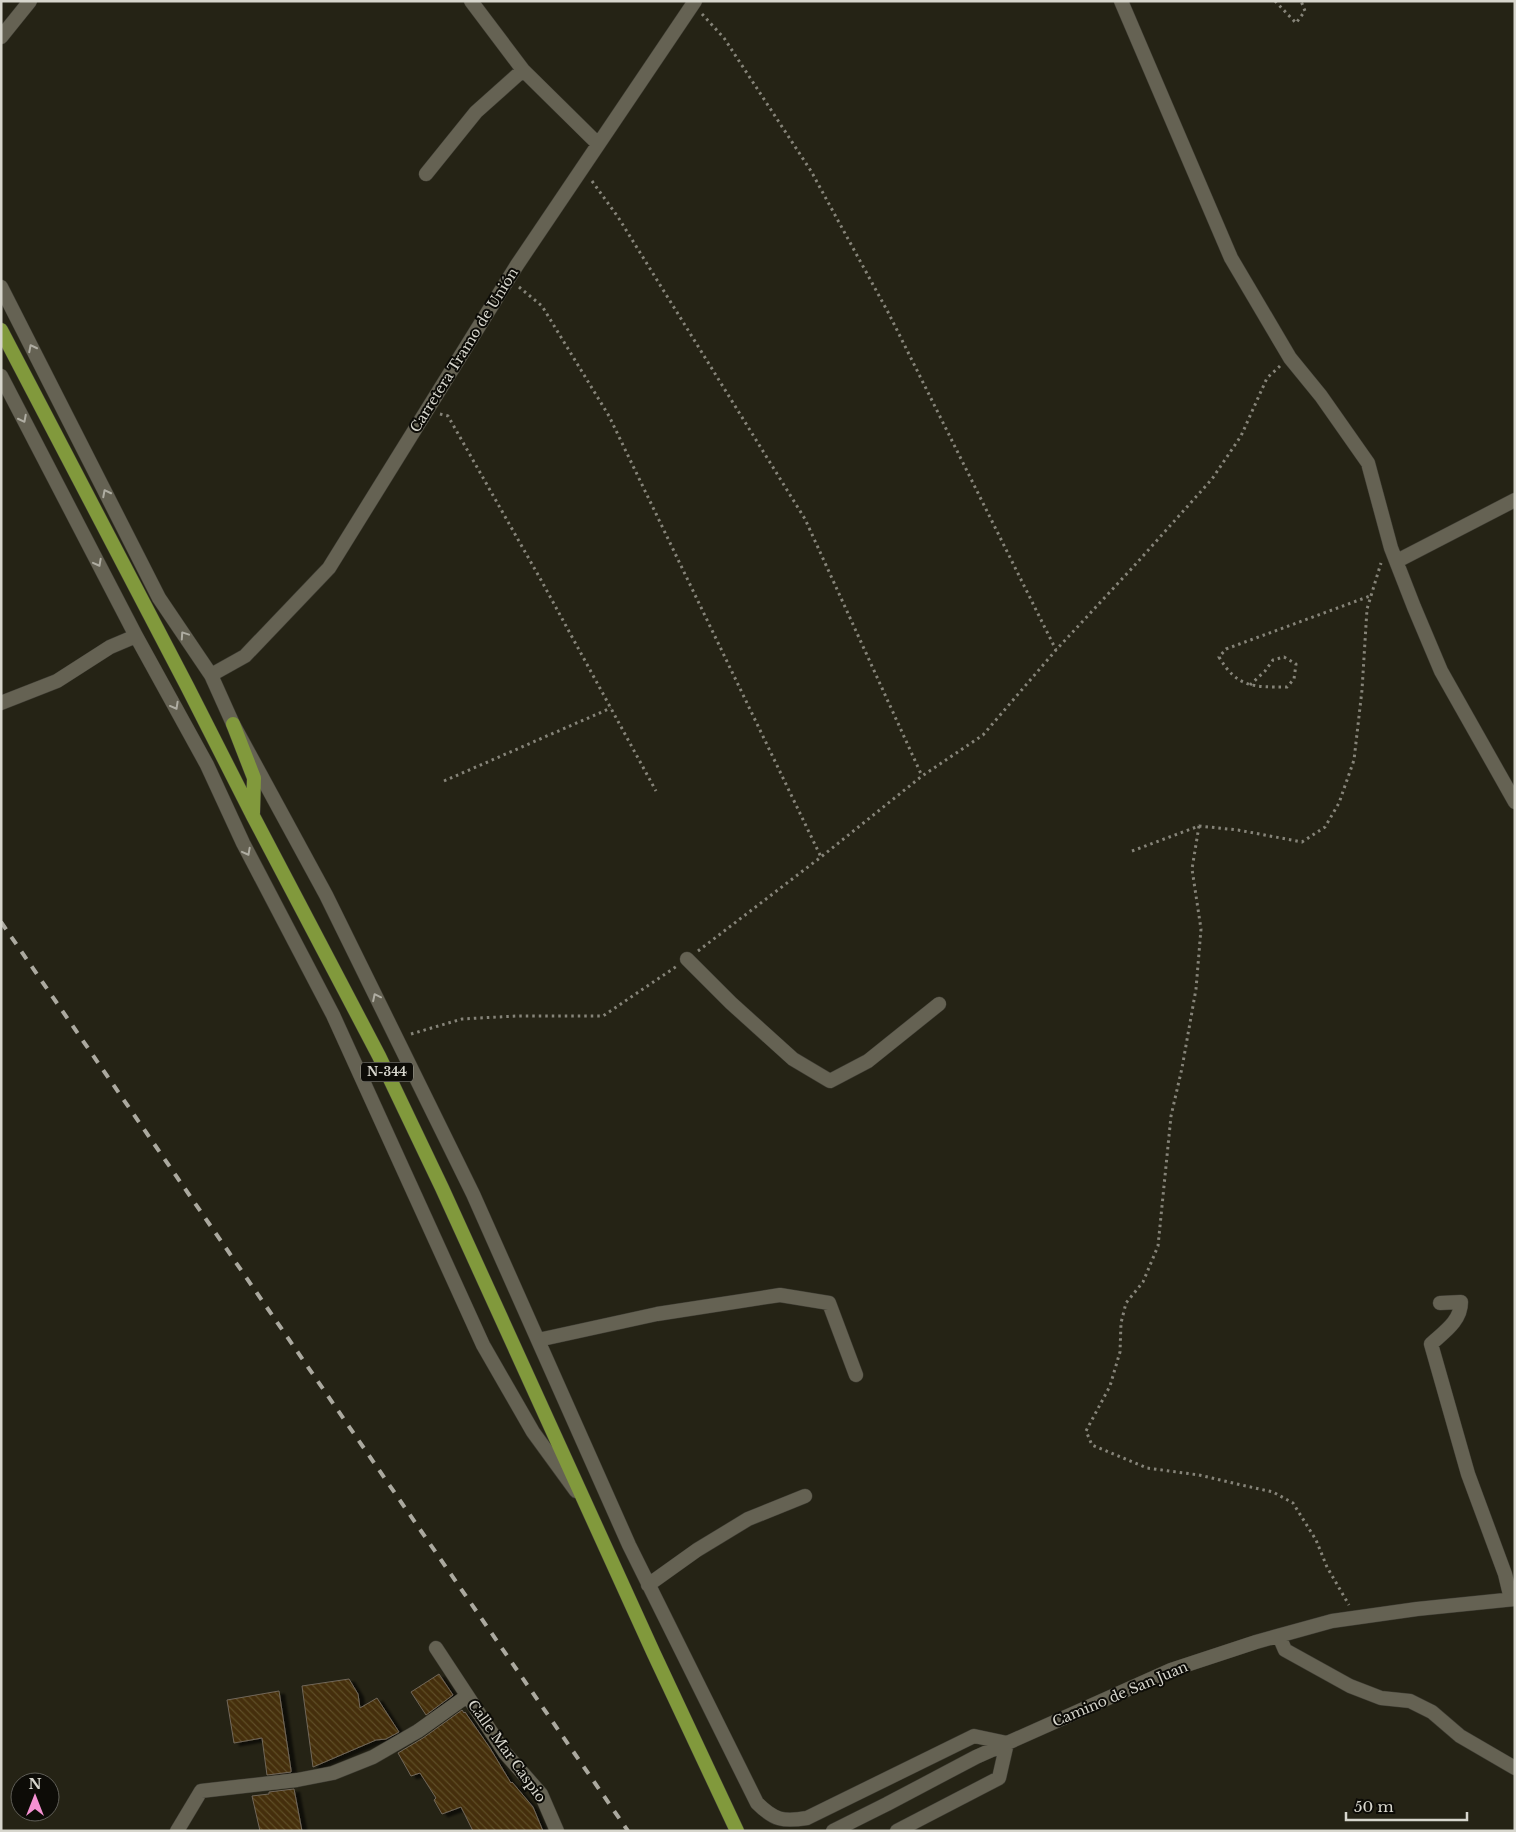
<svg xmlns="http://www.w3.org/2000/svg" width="1516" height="1832" viewBox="0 0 1516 1832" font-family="'Libre Baskerville',serif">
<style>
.building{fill:url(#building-back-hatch);stroke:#71675a;filter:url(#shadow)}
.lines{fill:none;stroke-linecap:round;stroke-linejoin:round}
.minor-casing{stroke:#3e3c33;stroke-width:15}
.trunk-casing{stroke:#3e3c33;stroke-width:15}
.path{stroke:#868479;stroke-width:3;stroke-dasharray:2.5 4;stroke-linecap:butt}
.minor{stroke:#656253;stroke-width:14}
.trunk{stroke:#81993c;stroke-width:14}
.rail{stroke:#aba99f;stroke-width:4;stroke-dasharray:9 9;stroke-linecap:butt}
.oneway{stroke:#afada2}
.labels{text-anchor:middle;stroke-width:4;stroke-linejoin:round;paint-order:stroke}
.shield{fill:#0d0c07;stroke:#9a9992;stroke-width:1}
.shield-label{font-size:12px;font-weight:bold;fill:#d7d6cd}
.street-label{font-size:14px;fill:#d7d6cd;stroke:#0d0c07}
</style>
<defs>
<pattern id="building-back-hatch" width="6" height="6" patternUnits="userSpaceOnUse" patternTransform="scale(1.25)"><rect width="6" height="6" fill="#452f08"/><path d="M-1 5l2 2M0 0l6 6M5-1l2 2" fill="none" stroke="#5f4c2b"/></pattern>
<filter id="shadow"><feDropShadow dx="5.5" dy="3" stdDeviation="1" flood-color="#0009"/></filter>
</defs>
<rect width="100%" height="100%" fill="#252315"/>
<!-- building -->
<path class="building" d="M439 1674 453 1695 426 1715 411 1692Z
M349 1679 358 1694 360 1708 377 1698 399 1732 386 1739 376 1740 313 1767 302 1686Z
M279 1691 291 1770V1772L267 1775 262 1738 234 1743 227 1700Z
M462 1710 464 1713 465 1712 490 1748 511 1783 512 1782 533 1807 543 1831H473L461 1807 442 1814 434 1800 436 1798 420 1773 411 1776 398 1753 423 1738Z
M294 1789 302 1831H260L252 1796 269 1794V1792Z"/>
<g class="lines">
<!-- minor casing -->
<g class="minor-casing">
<path id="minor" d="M471 1 523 70 598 144
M1121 1 1231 258 1290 358 1321 396 1368 463 1391 548 1414 607 1441 671 1515 802
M1 37 30 1
M426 174 476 112 523 70
M1 287 159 598 211 675 233 724 326 895 473 1194 629 1545 757 1803C774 1820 783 1822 807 1818L974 1736 1007 1743 999 1778 897 1831
M1 376 136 636 207 765 243 843 333 1015 483 1345 533 1432 576 1491
M1397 561 1515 500
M211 675 245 656 329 568 517 265 695 1
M1 703 57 681 110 647 136 636
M687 959 731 1003 793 1059 830 1081 868 1061 939 1004
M1440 1303 1461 1302C1461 1321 1444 1332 1431 1344L1468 1474 1505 1574 1511 1599
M538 1340 657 1314 780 1295 829 1303 856 1375
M648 1585 697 1550 748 1519 805 1496
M1279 1636 1285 1650 1350 1686 1381 1698 1410 1701 1432 1712 1460 1736 1515 1768
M436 1648 505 1753 541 1794 557 1831
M177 1831 201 1791 297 1780 333 1773 373 1757 418 1731 467 1696
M833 1831 887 1804 976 1757 1171 1670 1256 1642 1332 1621 1417 1609 1515 1599"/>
</g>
<!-- trunk casing -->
<g class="trunk-casing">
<path id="trunk" d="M1 330 187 686 253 816 379 1056 442 1188 654 1654 737 1831
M233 724 254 778 253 813"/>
</g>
<!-- path -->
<path class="path" d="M1275 1 1296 23 1305 11 1301 1
M702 14 724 38 811 171 889 314 1056 650
M592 181 618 217 805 519 922 776
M519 287 542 306 609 416 821 857
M440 414 448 416 541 580 656 791
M1250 685 1265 671 1273 660 1284 657 1296 664 1294 679 1287 687C1254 687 1237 688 1219 657L1226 649 1370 596
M444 781 611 708
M1199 826 1192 869 1201 929 1196 989 1182 1068 1171 1116 1158 1246 1143 1282 1126 1303 1121 1323 1120 1352 1110 1386 1086 1431 1092 1445 1147 1468 1199 1475 1237 1484 1273 1492 1293 1503 1316 1540 1327 1567 1349 1605
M1132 851 1199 826 1238 830 1302 842 1325 827 1339 803 1354 760 1362 690 1367 609 1381 563
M698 951 821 857 922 776 983 735 1056 650 1134 566 1212 479 1241 436 1267 378 1280 366
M411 1034 462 1019 516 1016H603L677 966"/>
<!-- minor -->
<use href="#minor" class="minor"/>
<!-- trunk -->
<use href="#trunk" class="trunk"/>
<!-- rail -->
<path class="rail" d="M1 922 628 1831"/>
</g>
<!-- one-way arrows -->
<defs><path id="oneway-chevron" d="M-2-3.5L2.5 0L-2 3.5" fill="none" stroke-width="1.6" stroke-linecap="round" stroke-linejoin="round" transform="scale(1.25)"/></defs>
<g class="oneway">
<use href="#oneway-chevron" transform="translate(32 348) rotate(-117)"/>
<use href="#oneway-chevron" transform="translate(23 419) rotate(63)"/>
<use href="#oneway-chevron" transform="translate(106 493) rotate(-117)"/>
<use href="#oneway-chevron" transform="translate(98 563) rotate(62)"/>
<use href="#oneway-chevron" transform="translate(184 635) rotate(-124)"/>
<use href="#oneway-chevron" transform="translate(175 706) rotate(61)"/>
<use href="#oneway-chevron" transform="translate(247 852) rotate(62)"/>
<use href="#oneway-chevron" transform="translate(376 997) rotate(-116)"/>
</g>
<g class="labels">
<!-- shield labels -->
<rect class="shield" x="361" y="1062.5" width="52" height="19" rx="4"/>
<g class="shield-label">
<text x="387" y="1076">N-344</text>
</g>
<!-- street labels -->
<g class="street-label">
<text transform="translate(464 350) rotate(-58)" y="5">Carretera Tramo de Unión</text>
<text transform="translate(1120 1694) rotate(-23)" y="5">Camino de San Juan</text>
<text transform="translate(507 1751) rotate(54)" y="5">Calle Mar Caspio</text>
</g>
</g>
<!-- border -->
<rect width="1516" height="1832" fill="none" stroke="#d7d6cd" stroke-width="5"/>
<!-- north arrow -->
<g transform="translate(35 1797)"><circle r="24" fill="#0d0c07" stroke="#5e5d56"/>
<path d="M0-4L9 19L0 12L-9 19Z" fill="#f591d2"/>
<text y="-8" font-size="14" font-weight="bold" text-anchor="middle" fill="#d7d6cd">N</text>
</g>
<!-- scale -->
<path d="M1346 1812v8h121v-8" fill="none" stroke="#d7d6cd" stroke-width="2.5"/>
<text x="1354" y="1812" font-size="15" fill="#d7d6cd" stroke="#0d0c07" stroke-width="4" paint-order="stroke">50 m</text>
</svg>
